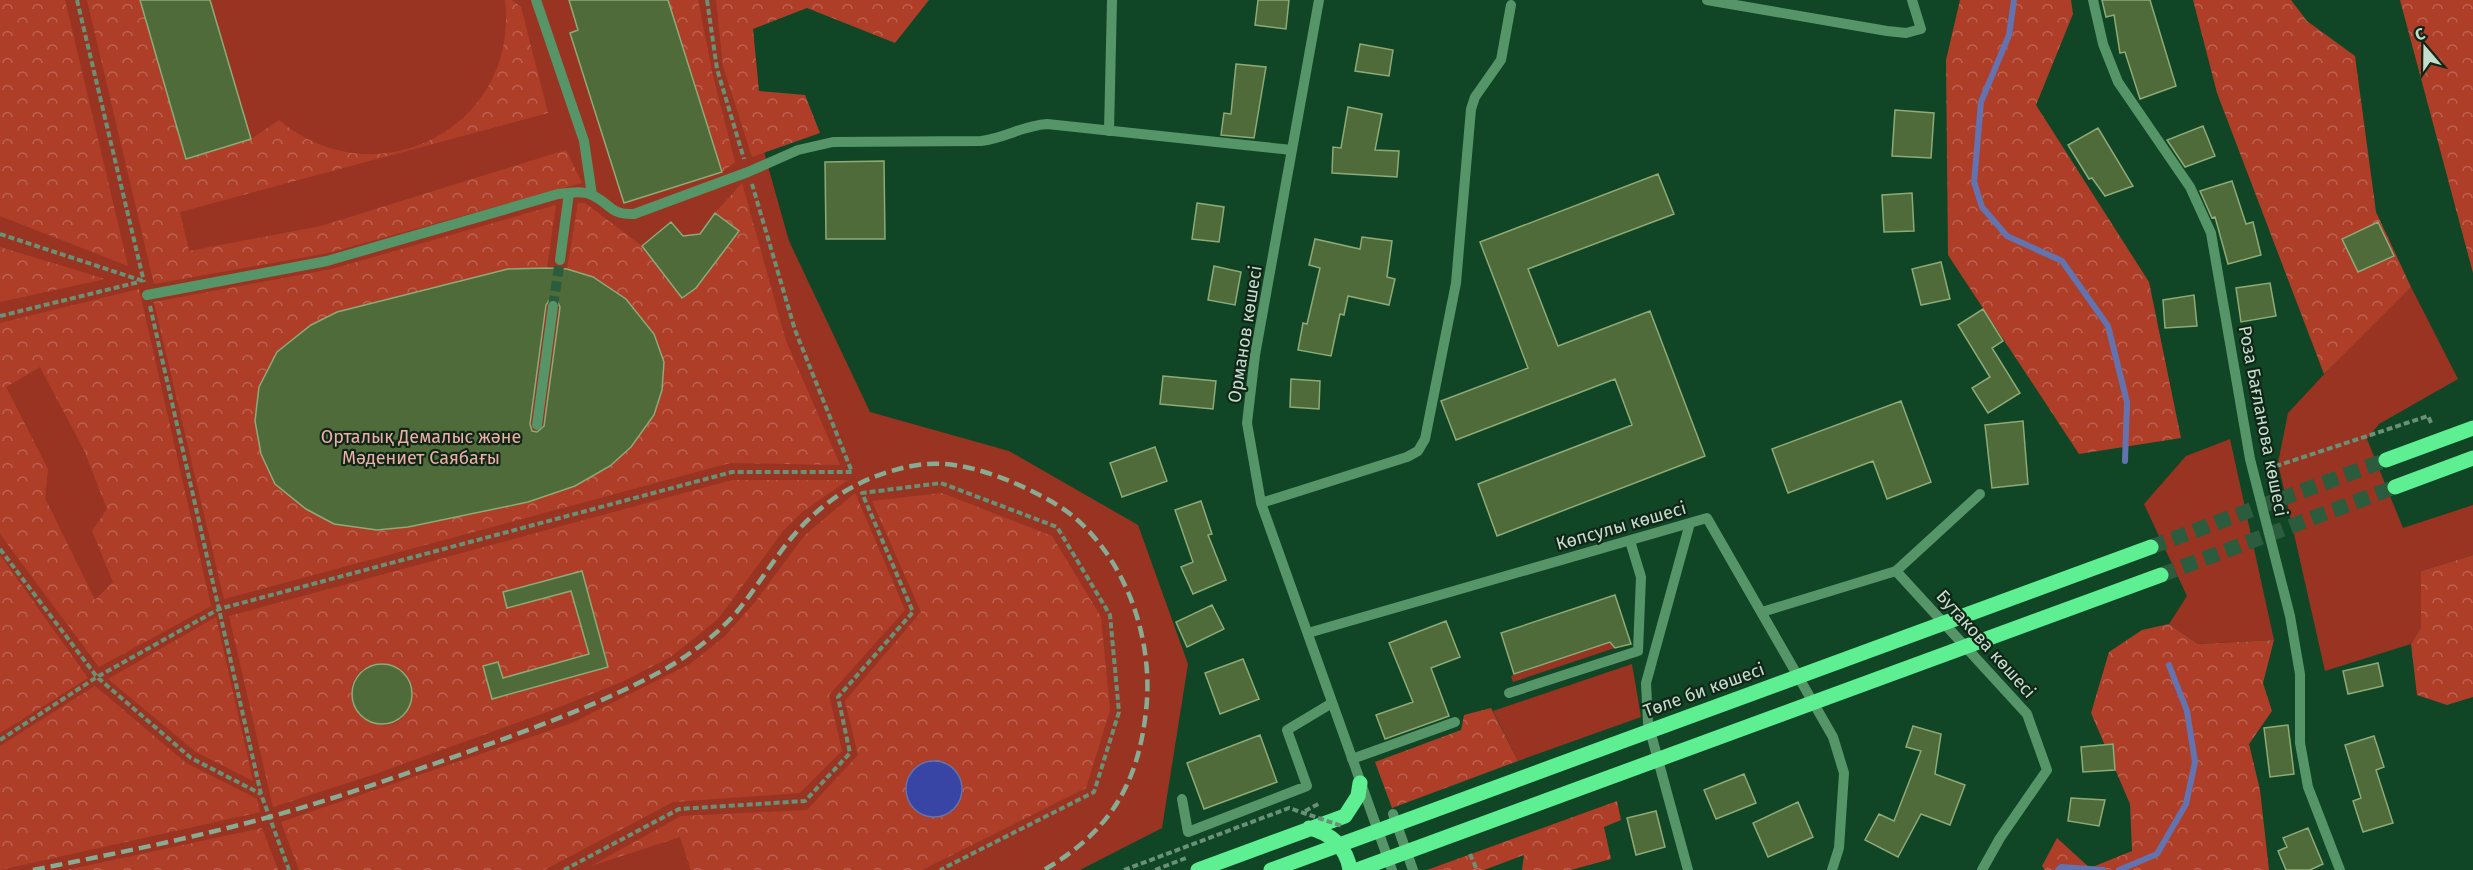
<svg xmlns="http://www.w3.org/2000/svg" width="2473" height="870" viewBox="0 0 2473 870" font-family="'Fira Sans',sans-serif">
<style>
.green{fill:#9a3422}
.forest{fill:url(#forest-crowns);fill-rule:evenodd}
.water{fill:#3845a4;stroke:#6273af;stroke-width:1.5}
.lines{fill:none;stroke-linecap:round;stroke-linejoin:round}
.stream{stroke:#6273af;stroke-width:6}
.building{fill:#506b3a;stroke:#8daa77;stroke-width:1.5;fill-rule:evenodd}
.minor-tunnel{stroke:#2b5c3e;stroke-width:10;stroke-dasharray:10 5;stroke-linecap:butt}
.major-tunnel{stroke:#2b5c3e;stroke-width:15;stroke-dasharray:15 8;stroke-linecap:butt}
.path{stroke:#689176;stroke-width:4;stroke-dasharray:6 3;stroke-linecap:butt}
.minor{stroke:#559568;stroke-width:10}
.major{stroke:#5def92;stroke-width:15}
.rail{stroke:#87ab93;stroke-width:4.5;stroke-dasharray:12 6;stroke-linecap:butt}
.path-bridge{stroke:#689176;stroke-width:4;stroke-dasharray:6 3;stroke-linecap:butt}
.major-bridge{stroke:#5def92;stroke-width:15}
.labels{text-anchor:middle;stroke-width:4.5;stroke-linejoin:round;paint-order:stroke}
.street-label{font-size:18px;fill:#c3deca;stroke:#112618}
.park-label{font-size:18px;fill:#edb1a4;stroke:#112618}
</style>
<defs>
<pattern id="forest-crowns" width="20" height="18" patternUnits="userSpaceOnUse" patternTransform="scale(1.5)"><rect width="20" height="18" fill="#af3e29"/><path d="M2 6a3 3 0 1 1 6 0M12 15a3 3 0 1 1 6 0" fill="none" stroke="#bb6351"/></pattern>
</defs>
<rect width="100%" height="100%" fill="#104525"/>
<!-- green -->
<path class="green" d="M0 0H794L727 20 789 241 870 412 1009 451 1138 525 1188 664 1162 828 1080 870H0Z
M2411 287 2458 379 2379 424 2367 439 2403 528 2473 505V555L2421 571V627L2411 644 2325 671 2278 463 2288 413 2369 326Z
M2230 439 2274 640 2198 644 2169 624 2187 596 2144 504 2186 456Z
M1610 642 1615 648 1513 682 1511 676Z
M1632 664 1641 717 1518 761 1493 711Z"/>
<!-- forest -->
<path class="forest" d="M0 0H65L128 266 0 216Z
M87 0H140L187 159 251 139 279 120C375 201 520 128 505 0H512L521 7 548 113 180 212 189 251 321 226 566 150 582 183 328 253 154 284Z
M668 0H698L713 76 735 162 722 172Z
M716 0H929L895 43 807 8 753 29 759 91 805 95 820 133 752 157 723 66Z
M1960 0H2071L2073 14 2036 105 2149 282 2181 438 2079 454 1948 255 1946 60Z
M2193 0H2291L2307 21 2355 56 2376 212 2411 287 2324 374 2217 93Z
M2400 0H2473V273Z
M742 183 786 341 840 465 730 463 224 599 154 302 332 269 556 205 547 268 508 269 337 312 311 325 277 352 259 387 255 421 261 454 275 484 306 509 334 524 377 530 408 527 527 502 575 486 610 466 631 447 654 415 662 390 664 362 654 334 626 299 593 277 567 269 578 203H585L642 246 682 298 696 288 738 231 715 213Z
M0 247 105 279 0 302Z
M139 289 211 606 99 667 0 534V323ZM40 367 84 450 107 509 92 531 113 582 95 600 45 498 48 469 6 387Z
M732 480H848L801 513 783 531 718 619 672 656 624 681 547 712 375 774 273 807 229 616ZM582 571 608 667 492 699 483 666 498 662 503 678 589 654 571 591 508 608 503 593ZM381 663C401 667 420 683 410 706 385 763 310 678 381 663Z
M855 493 905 610 829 695 842 751 800 793 673 802 544 870H299L281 822 572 723 690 664 725 636 755 602 805 535Z
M942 493 1052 536 1101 617 1110 710 1086 788 922 870H691L680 837 591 866 681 816 807 810 858 755 845 701 921 612 872 501ZM933 761 950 765C953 772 960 780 962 787 966 804 947 815 934 817Z
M0 555 88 678 0 733Z
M2473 555V697L2447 705 2417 695 2411 644 2421 627V571Z
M216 617 253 781 196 752 108 679Z
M2169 624 2198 644 2274 640 2263 683 2272 711 2249 744 2260 790 2269 870H2045L2042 866 2057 838 2090 868 2132 851 2130 804 2091 713 2109 652 2142 630Z
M95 686 186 763 257 799 260 812 0 870V746Z
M1491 708 1518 761 1392 808 1375 762 1461 730 1464 715Z
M1617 801 1621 820 1604 827 1611 859 1571 870H1522L1524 855 1484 870H1427Z
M262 828 278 870H67Z"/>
<!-- water -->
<path class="water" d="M906 789a28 28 0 1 1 56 0a28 28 0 1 1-56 0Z"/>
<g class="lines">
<!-- stream -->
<path class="stream" d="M2014 0 2009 35 1981 102 1974 182 1982 207 2007 236 2062 261 2108 326 2127 402 2125 461
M2058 870 2061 867 2103 870
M2119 870 2157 854 2186 804 2195 762 2187 711 2169 665"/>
</g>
<!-- building -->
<path class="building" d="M140 0H210L251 139 186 159Z
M569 0H668L722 172 624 203 570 33 578 30Z
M1258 0H1289L1286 29 1255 25Z
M2102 0H2150L2176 86 2140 99 2125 52 2120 53 2114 15 2106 17Z
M1360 44 1393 50 1389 76 1355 71Z
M1236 64 1266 67 1254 138 1221 135 1224 113 1231 114Z
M1348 107 1382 114 1375 150 1399 151 1397 177 1332 173 1333 147 1341 148Z
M1895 110 1934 113 1931 158 1892 156Z
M2203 126 2215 156 2185 167 2167 140Z
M2098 128 2133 186 2105 196 2092 178 2089 179 2068 145Z
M884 161 885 239H826L825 162Z
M1658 174 1674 214 1528 269 1558 346 1650 311 1705 456 1497 536 1478 484 1632 425 1615 379 1456 440 1441 401 1528 368 1480 242Z
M2232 181 2246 224 2253 222 2261 255 2228 264 2215 217 2212 218 2200 191Z
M1912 193 1914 231 1884 232 1882 195Z
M1197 203 1224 207 1219 242 1192 239Z
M715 213 739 231 696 288 682 298 642 246 671 222 683 236 700 234Z
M2378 222 2394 256 2358 272 2342 239Z
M1362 237 1392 241 1387 277 1395 279 1389 305 1348 296 1344 315 1340 314 1331 356 1298 350 1303 323 1307 324 1320 268 1309 265 1315 239 1360 249Z
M1941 262 1950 299 1921 305 1912 269Z
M1214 266 1241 272 1235 305 1208 300Z
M547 268 567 269 593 277 626 299 654 334 664 362 662 390 654 415 631 447 610 466 575 486 528 502 408 527 377 530 334 524 306 509 275 484 261 454 255 421 259 387 277 352 311 325 337 312 508 269ZM550 299 557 300 560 307 544 426 537 432 532 431 530 424 546 305Z
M2270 283 2276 316 2241 322 2236 288Z
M2194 295 2197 326 2165 328 2163 300Z
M1983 309 2003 341 1992 348 2020 393 1988 413 1972 388 1990 377 1958 325Z
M1163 376 1216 381 1213 409 1160 404Z
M1291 379 1320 381 1319 409 1290 407Z
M1901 401 1931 482 1887 499 1873 461 1788 493 1772 449Z
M2023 421 2028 484 1992 488 1985 425Z
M1155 447 1167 481 1122 497 1110 463Z
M1201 501 1212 534 1208 535 1226 580 1193 594 1181 567 1193 562 1175 510Z
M582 571 608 667 492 699 483 666 498 662 503 678 589 654 571 591 507 608 503 592Z
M1615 595 1631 644 1615 648 1610 642 1514 674 1501 633Z
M1212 605 1224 629 1187 647 1176 622Z
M1446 621 1460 657 1431 668 1449 716 1385 739 1376 715 1413 702 1389 643Z
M1243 659 1259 699 1220 714 1205 673Z
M2378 663 2383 686 2348 694 2343 671Z
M352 694a30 30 0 1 1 60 0a30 30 0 1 1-60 0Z
M2288 725 2294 774 2270 777 2264 728Z
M1913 726 1941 734 1935 774 1965 785 1950 825 1921 814 1898 857 1865 840 1879 814 1894 821 1921 751 1906 747Z
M1260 735 1277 782 1204 809 1187 763Z
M2374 736 2384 767 2376 770 2393 823 2363 832 2353 801 2361 798 2345 745Z
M2113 744 2115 770 2083 772 2081 747Z
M1744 774 1756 803 1716 819 1704 790Z
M2071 798 2105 800 2099 826 2068 821Z
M1798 802 1813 837 1768 857 1753 823Z
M1656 811 1665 847 1636 855 1627 818Z
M2308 828 2323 864 2310 870H2286L2278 851 2287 847 2283 838Z"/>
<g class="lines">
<!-- minor-tunnel -->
<path class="minor-tunnel" d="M553 306 560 260"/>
<!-- major-tunnel -->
<path class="major-tunnel" d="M2151 547 2386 460
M2161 575 2395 487"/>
<!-- path -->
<path class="path" d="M77 0 144 282
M707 0 717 69 744 159
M0 234 143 281
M150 306 261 794 289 870
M0 316 139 282
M2267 469 2428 416 2432 425
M0 549 97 677 191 758 261 794
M0 740 97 677 219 609 732 472H852L795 330 752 184
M1305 811 1320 803
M1470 854 1477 870
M564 870 679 809 805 801 850 753 838 697 913 612 862 493 941 483 1057 527 1110 615 1119 712 1094 792 940 870
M1155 870 1186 858"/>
<!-- minor -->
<path class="minor" d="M536 0 584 141 592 195
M1319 0 1255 355 1247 423 1261 503 1392 870
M1707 0 1887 31 1906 33 1921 29 1912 0
M2093 0 2103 44 2118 82 2190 187 2211 233 2250 459 2290 616 2300 674V743L2308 787 2340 870
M1109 131 1112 0
M560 260 569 193
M147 295 327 261 558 194C569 193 582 190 592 195 611 204 610 215 634 214L748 172 798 150 833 142 981 141C1006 138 1021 126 1047 124L1292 150
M537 425 553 306
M1261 503 1407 457 1418 451 1425 439 1456 283 1471 109 1475 97 1501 60 1511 5
M1896 571 2027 714 2047 770 2000 838 1982 870
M1762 612 1896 571 1980 494
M1308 633 1707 518 1833 737 1844 773 1839 848 1832 870
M1509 693 1638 651 1641 577 1630 541
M1352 759 1455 722
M1182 799 1188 832 1307 786 1287 730 1332 703
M1393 814 1413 870
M1688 870 1648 723 1646 683 1690 523"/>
<!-- major -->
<path class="major" d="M2386 460 2473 428
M2395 487 2473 458
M1309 828C1331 833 1347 848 1350 870
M1198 870 1345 816 1358 796 1360 783"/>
<!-- rail -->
<path class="rail" d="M33 870C113 854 194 838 273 816 337 798 399 776 462 754 531 729 602 704 667 668 692 653 715 636 735 614 752 594 766 571 782 550 814 506 858 476 912 466 945 459 981 469 1012 482 1033 491 1057 503 1074 517 1128 563 1154 642 1146 711 1138 785 1109 832 1044 870"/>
<!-- path-bridge -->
<path class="path-bridge" d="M1124 870 1289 808 1342 826"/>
<!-- major-bridge -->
<path class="major-bridge" d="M1271 870 2151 547
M1357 870 2161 575"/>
</g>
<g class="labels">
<!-- street labels -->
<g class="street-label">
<text transform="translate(1245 334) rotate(-81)" y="6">Орманов көшесі</text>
<text transform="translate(2263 421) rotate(79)" y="6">Роза Бағланова көшесі</text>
<text transform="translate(1621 526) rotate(-16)" y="6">Көпсулы көшесі</text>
<text transform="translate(1986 644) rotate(48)" y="6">Бутакова көшесі</text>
<text transform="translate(1704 690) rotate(-20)" y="6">Төле би көшесі</text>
</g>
<!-- park labels -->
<g class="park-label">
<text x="421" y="443">Орталық Демалыс және<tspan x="421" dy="21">Мәдениет Саябағы</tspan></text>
</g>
</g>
<!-- north arrow -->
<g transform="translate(2425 48) rotate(340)" stroke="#112618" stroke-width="4.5" paint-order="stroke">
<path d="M0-4.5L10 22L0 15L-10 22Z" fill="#c3deca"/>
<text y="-9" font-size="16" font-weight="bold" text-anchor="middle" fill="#c3deca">С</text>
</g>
</svg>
